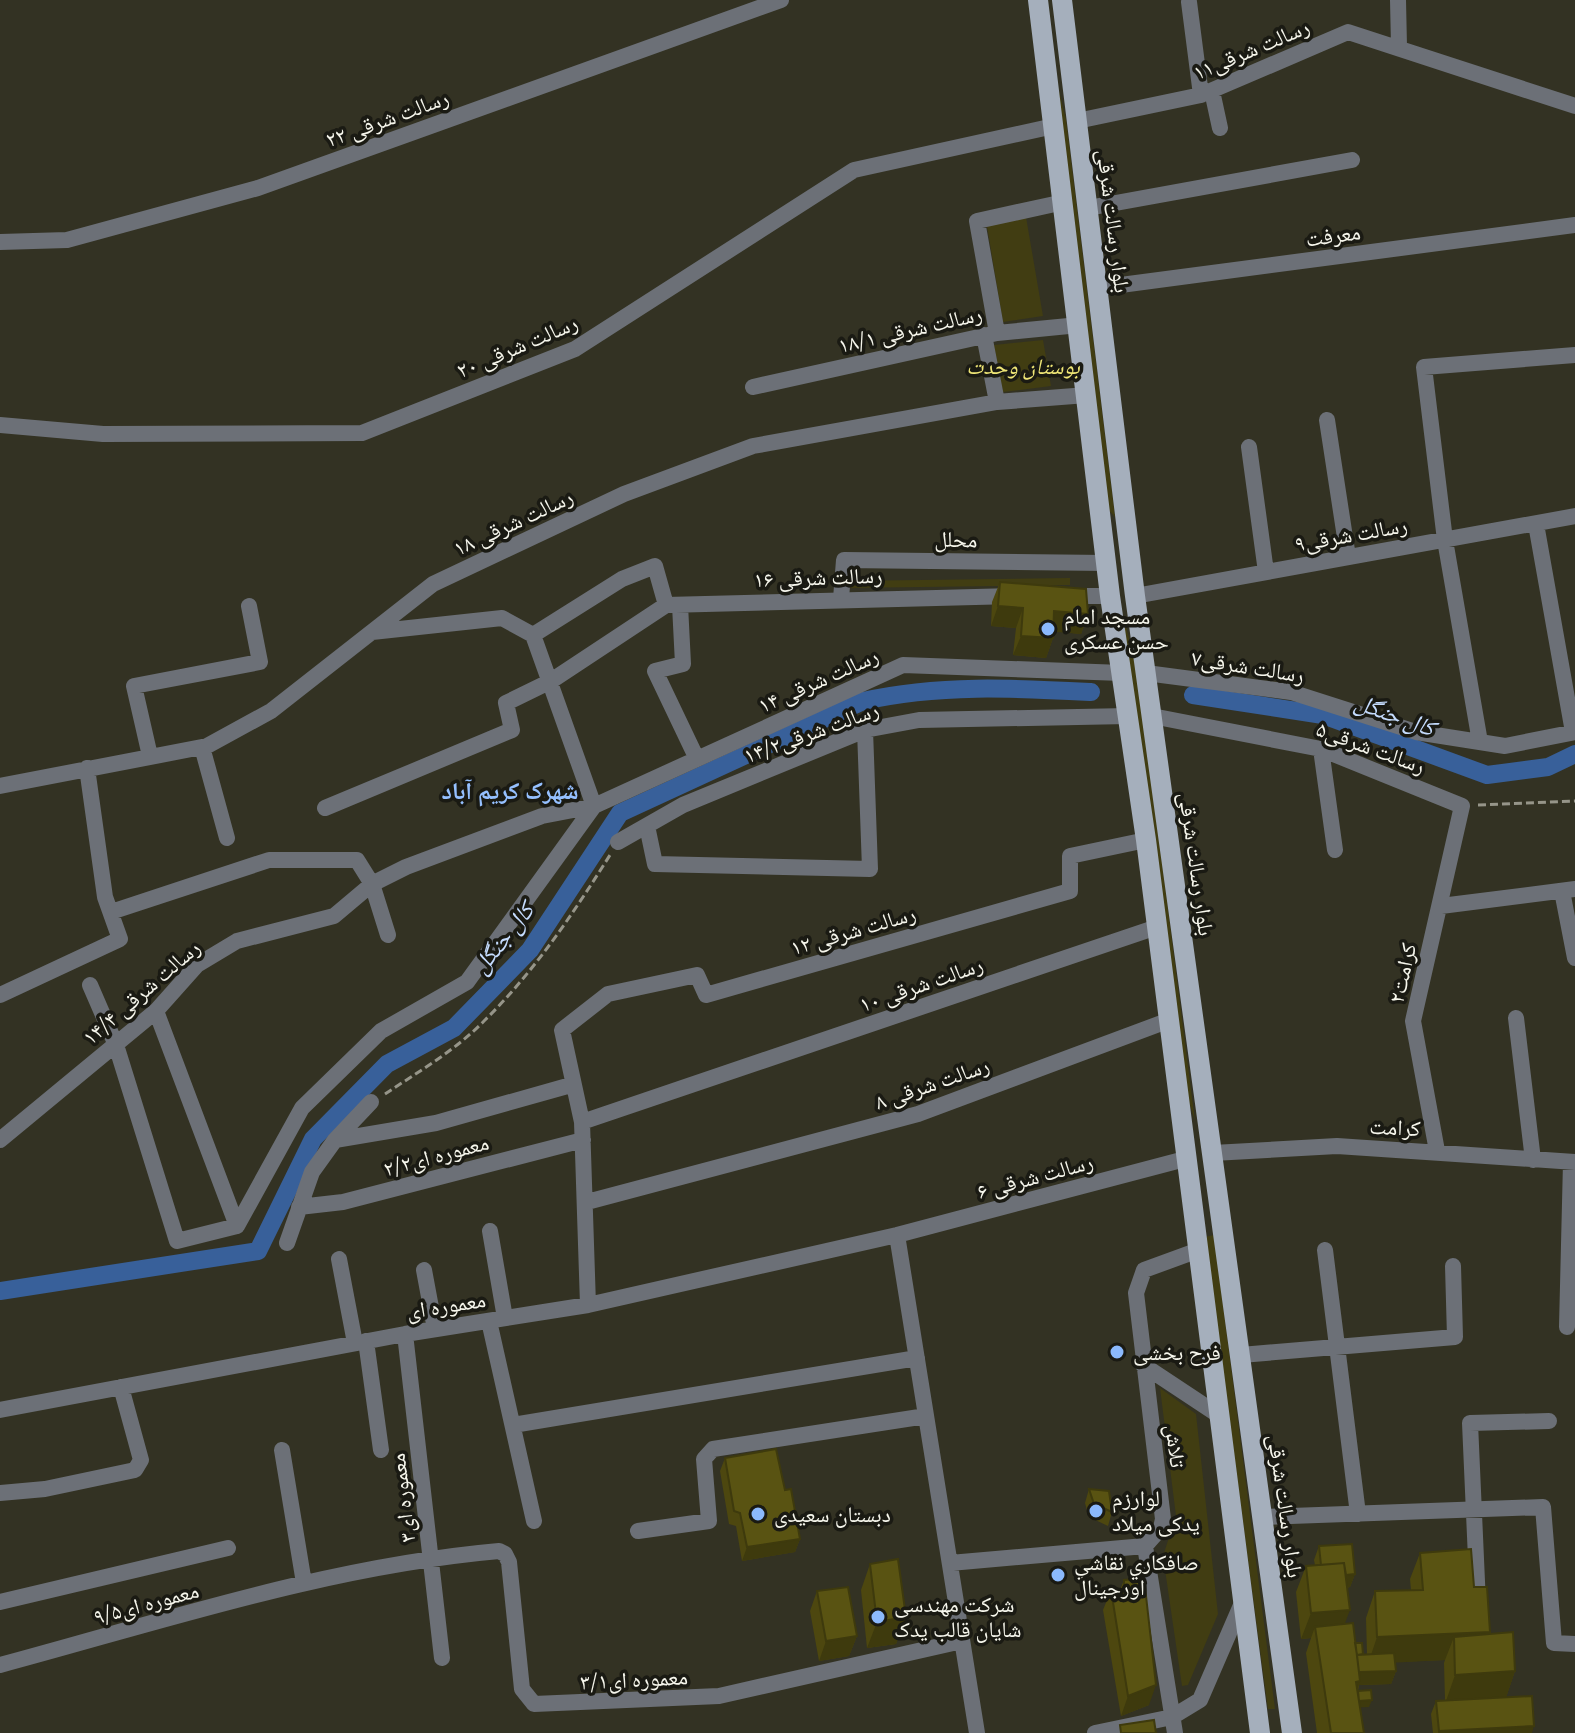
<svg xmlns="http://www.w3.org/2000/svg" width="1575" height="1733" viewBox="0 0 1575 1733" font-family="'IBM Plex Serif','Noto Naskh Arabic',serif">
<style>
.green{fill:#413d12}
.lines{fill:none;stroke-linecap:round;stroke-linejoin:round}
.canal{stroke:#38609a;stroke-width:18}
.path{stroke:#969589;stroke-width:3;stroke-dasharray:8 4;stroke-linecap:butt}
.street{stroke:#6c7077;stroke-width:16}
.primary{stroke:#a5afbc;stroke-width:20}
.wall{fill:#4d470f}
.shaded-wall{fill:#3e3a0d}
.building{fill:#595312;stroke:#3e3a0d;stroke-width:2}
.poi-dot{fill:#8bb9fc;stroke:#1a1a13;stroke-width:3}
.labels{text-anchor:middle;stroke-width:7;stroke-linejoin:round;paint-order:stroke}
.street-label{font-size:22px;fill:#f6f6ec;stroke:#1a1a13}
.park-label{font-size:22px;font-style:italic;fill:#efe676;stroke:#1a1a13}
.poi-label{font-size:22px;fill:#f6f6ec;stroke:#1a1a13;text-anchor:start}
.water-label{font-size:24px;font-style:italic;fill:#c5dcfe;stroke:#1a1a13}
.neighbourhood-label{font-size:24px;font-weight:bold;fill:#95c0ff;stroke:#1a1a13}
</style>
<rect width="100%" height="100%" fill="#333223"/>
<!-- green -->
<path class="green" d="M1052 62 1066 120 1115 517 1106 507Z
M1026 217 1043 316 1003 322 987 226Z
M1043 340 1051 386 1003 392 994 345Z
M1070 578V585L844 588 843 581Z
M1123 616 1137 667 1195 1121 1185 1089Z
M1214 1235 1275 1709H1268L1205 1237Z
M1160 1388 1196 1414 1218 1614 1188 1685 1182 1686 1163 1556 1176 1516Z"/>
<g class="lines">
<!-- canal -->
<path class="canal" d="M1193 695 1323 715 1487 775 1548 767 1575 754
M0 1291 258 1251 313 1139 387 1064 454 1028 530 950 620 813 863 701C939 684 1014 688 1091 692"/>
<!-- path -->
<path class="path" d="M1478 805 1575 801
M385 1094C418 1072 456 1050 484 1021 534 972 573 914 610 855"/>
<!-- street -->
<path class="street" d="M1398 0 1399 46
M1189 2 1201 95
M1212 91 1220 128
M1077 121 1201 95 1348 32 1575 106
M1088 208 1352 160
M0 242 67 240 258 188 781 0
M1098 288 1575 225
M997 333 977 221 1064 202
M984 335 997 402
M753 387 997 333 1079 325
M1327 420 1348 557
M0 425 103 434 362 433 575 349 854 170 1054 126
M1249 447 1266 572
M1536 524 1573 732
M1065 596H1110
M1135 596 1575 516
M841 599 844 560 1107 563
M680 605 683 664 655 671 697 759
M372 632 502 618 533 635
M1146 673 1291 692 1416 732 1505 746 1575 732
M1152 716 1321 749 1462 806 1413 1021 1437 1151
M1480 742 1445 540 1424 367 1575 355
M202 747 227 838
M1321 749 1335 850
M150 756 134 686 260 662 249 606
M0 786 207 746 271 711 433 584 624 494 753 446 997 402 1087 395
M594 806 533 635 622 579 655 566 666 605
M325 808 512 730 506 703 551 681 666 605 1014 596
M647 826 655 864 870 869 865 730
M618 842 683 805 865 730 919 720 1128 716
M1562 891 1575 958
M1441 906 1575 889
M111 912 269 860H357L372 884 388 935
M90 985 116 1045 177 1241 237 1226 302 1108 381 1031 467 982 594 806
M0 995 120 939 105 897 87 768
M156 1011 237 1226
M1516 1018 1533 1160
M582 1122 1157 927
M0 1140 156 1011 197 965 237 941 334 916 372 884 406 867 542 816 594 806 903 665 1122 673
M335 1140 436 1123 571 1085
M1213 1153 1337 1146 1575 1162
M587 1202 918 1114 1167 1021
M299 1207 343 1202 583 1140
M490 1231 505 1318
M897 1235 977 1733
M287 1243 312 1172 335 1140 371 1102
M1325 1250 1358 1514
M339 1259 355 1343
M424 1270 435 1329
M588 1305 582 1122 562 1030 608 994 697 975 706 995 1070 891V856L1146 840
M489 1321 534 1521
M1567 1327 1571 1162
M405 1334 442 1658
M366 1341 381 1450
M1241 1355 1455 1337 1453 1266
M1143 1365 1217 1414
M0 1410 405 1334 588 1305 897 1235 1185 1159
M513 1425 917 1358
M282 1450 304 1583
M0 1493 45 1489 135 1470 141 1460 121 1387
M1263 1517 1543 1507 1554 1643 1575 1644
M638 1531 709 1521 704 1459 713 1449 926 1416
M950 1563 1145 1546
M0 1602 228 1548
M1478 1604 1470 1423 1549 1421
M0 1665C164 1621 329 1566 499 1551L505 1554 509 1562 522 1689 534 1704 719 1696 962 1641
M1095 1733 1172 1717 1200 1700 1242 1603
M1175 1733 1145 1546 1161 1528 1163 1519 1136 1293 1144 1270 1196 1251"/>
<!-- primary -->
<path class="primary" d="M1038 0 1110 596 1146 840 1260 1733
M1062 0 1135 596 1292 1733"/>
</g>
<!-- wall -->
<path class="wall" d="M1000 582 1088 614 1081 634 1053 631V638L1046 658 1013 655 1016 628 991 626 992 602Z
M725 1458 785 1490 800 1539 795 1552 742 1561 736 1526 729 1524 720 1471Z
M1089 1489 1112 1512 1108 1526 1089 1517 1085 1503Z
M1319 1546 1355 1574 1350 1587 1347 1588 1345 1624 1363 1654H1367L1366 1618 1375 1591 1411 1590 1410 1579 1420 1553 1474 1587 1490 1632V1634L1515 1671 1506 1697 1532 1733H1433L1431 1714 1436 1701 1445 1700 1444 1663 1445 1660 1395 1662 1396 1671 1391 1684 1359 1685 1358 1691 1369 1707H1360L1364 1733H1317L1306 1653 1311 1638 1301 1639 1296 1592 1306 1566 1315 1565 1314 1560Z
M870 1564 906 1617 896 1644 867 1648 861 1590Z
M1124 1580 1149 1705 1121 1716 1103 1610 1111 1590H1120Z
M817 1591 857 1636 849 1656 819 1661 810 1611Z"/>
<!-- shaded-wall -->
<path class="shaded-wall" d="M998 606 1023 608 1016 628 991 626Z
M1054 611 1088 614 1081 634 1046 631Z
M1021 636 1053 638 1046 658 1013 655Z
M800 1539 795 1552 742 1561 747 1547Z
M1355 1574 1350 1587 1318 1591 1322 1577Z
M1350 1610 1340 1636 1315 1627 1311 1638 1301 1639 1311 1613Z
M906 1617 896 1644 867 1648 877 1622Z
M1490 1632 1481 1658 1454 1637 1445 1660 1368 1664 1377 1637Z
M857 1636 849 1656 819 1661 826 1641Z
M1396 1671 1391 1684 1359 1685 1353 1701 1372 1700 1369 1707 1347 1708 1353 1672Z
M1515 1671 1506 1698 1446 1701 1455 1675Z
M1156 1685 1149 1705 1121 1716 1128 1696Z
M1534 1726 1532 1733H1438L1439 1731Z"/>
<!-- building -->
<path class="building" d="M1000 582 1086 589 1088 614 1054 611 1053 638 1021 636 1023 608 998 606Z
M776 1449 785 1490 791 1489 800 1539 747 1547 740 1513 734 1511 725 1458Z
M1089 1489 1109 1491 1112 1512 1094 1504Z
M1352 1544 1355 1574 1346 1575 1344 1563 1321 1565 1319 1546Z
M1471 1549 1474 1587H1487L1490 1632 1377 1637 1375 1591 1423 1590 1420 1553Z
M898 1559 906 1617 877 1622 870 1564Z
M1344 1563 1350 1610 1311 1613 1306 1566Z
M1144 1578 1156 1685 1128 1696 1111 1590H1124V1580Z
M848 1587 857 1636 826 1641 817 1591Z
M1353 1623 1360 1681 1356 1682 1364 1733H1331L1315 1627Z
M1513 1632 1515 1671 1455 1675 1454 1637Z
M1355 1643H1362L1363 1654 1357 1655Z
M1394 1653 1396 1671 1359 1672 1357 1655Z
M1371 1690 1372 1700 1359 1701 1358 1691Z
M1532 1696 1534 1726 1439 1731 1436 1701Z
M1154 1720 1156 1733H1121L1120 1725Z"/>
<!-- markers -->
<g class="poi-dot">
<circle cx="1048" cy="629" r="8"/>
<circle cx="1117" cy="1352" r="8"/>
<circle cx="1096" cy="1511" r="8"/>
<circle cx="758" cy="1514" r="8"/>
<circle cx="1058" cy="1575" r="8"/>
<circle cx="878" cy="1617" r="8"/>
</g>
<g class="labels">
<!-- street labels -->
<g class="street-label">
<text transform="translate(1251 49) rotate(-23)" y="8">رسالت شرقی۱۱</text>
<text transform="translate(387 118) rotate(-20)" y="8">رسالت شرقی ۲۲</text>
<text transform="translate(1114 221) rotate(83)" y="8">بلوار رسالت شرقی</text>
<text transform="translate(1333 235) rotate(-8)" y="8">معرفت</text>
<text transform="translate(910 329) rotate(-13)" y="8">رسالت شرقی ۱۸/۱</text>
<text transform="translate(517 346) rotate(-23)" y="8">رسالت شرقی ۲۰</text>
<text transform="translate(513 522) rotate(-25)" y="8">رسالت شرقی ۱۸</text>
<text transform="translate(1351 534) rotate(-10)" y="8">رسالت شرقی۹</text>
<text transform="translate(956 539) rotate(1)" y="8">محلل</text>
<text transform="translate(818 577) rotate(-2)" y="8">رسالت شرقی ۱۶</text>
<text transform="translate(1248 666) rotate(9)" y="8">رسالت شرقی۷</text>
<text transform="translate(818 680) rotate(-24)" y="8">رسالت شرقی ۱۴</text>
<text transform="translate(811 732) rotate(-20)" y="8">رسالت شرقی۱۴/۲</text>
<text transform="translate(1371 747) rotate(20)" y="8">رسالت شرقی۵</text>
<text transform="translate(1197 864) rotate(82)" y="8">بلوار رسالت شرقی</text>
<text transform="translate(853 930) rotate(-16)" y="8">رسالت شرقی ۱۲</text>
<text transform="translate(1402 973) rotate(-77)" y="8">کرامت۲</text>
<text transform="translate(921 984) rotate(-19)" y="8">رسالت شرقی ۱۰</text>
<text transform="translate(141 992) rotate(-41)" y="8">رسالت شرقی ۱۴/۴</text>
<text transform="translate(932 1083) rotate(-19)" y="8">رسالت شرقی ۸</text>
<text transform="translate(1395 1127) rotate(3)" y="8">کرامت</text>
<text transform="translate(436 1155) rotate(-15)" y="8">معموره ای۲/۲</text>
<text transform="translate(1035 1176) rotate(-15)" y="8">رسالت شرقی ۶</text>
<text transform="translate(446 1305) rotate(-9)" y="8">معموره ای</text>
<text transform="translate(1176 1446) rotate(83)" y="8">تلاش</text>
<text transform="translate(402 1498) rotate(-97)" y="8">معموره ای۳</text>
<text transform="translate(1286 1506) rotate(82)" y="8">بلوار رسالت شرقی</text>
<text transform="translate(146 1603) rotate(-15)" y="8">معموره ای۹/۵</text>
<text transform="translate(634 1679) rotate(-3)" y="8">معموره ای۳/۱</text>
</g>
<!-- park labels -->
<g class="park-label">
<text x="1023" y="374">بوستان وحدت</text>
</g>
<!-- poi labels -->
<g class="poi-label">
<text x="1064" y="624">مسجد امام<tspan x="1064" dy="25">حسن عسکری</tspan></text>
<text x="1133" y="1360">فرح بخشی</text>
<text x="1112" y="1506">لوارزم<tspan x="1112" dy="25">یدکی میلاد</tspan></text>
<text x="774" y="1522">دبستان سعیدی</text>
<text x="1074" y="1570">صافكاري نقاشي<tspan x="1074" dy="25">اورجينال</tspan></text>
<text x="894" y="1612">شرکت مهندسی<tspan x="894" dy="25">شایان قالب یدک</tspan></text>
</g>
<!-- water labels -->
<g class="water-label">
<text transform="translate(1395 715) rotate(20)" y="8">کال جنگل</text>
<text transform="translate(503 938) rotate(-51)" y="8">کال جنگل</text>
</g>
<!-- neighbourhood labels -->
<g class="neighbourhood-label">
<text x="510" y="799">شهرک کریم آباد</text>
</g>
</g>
</svg>
